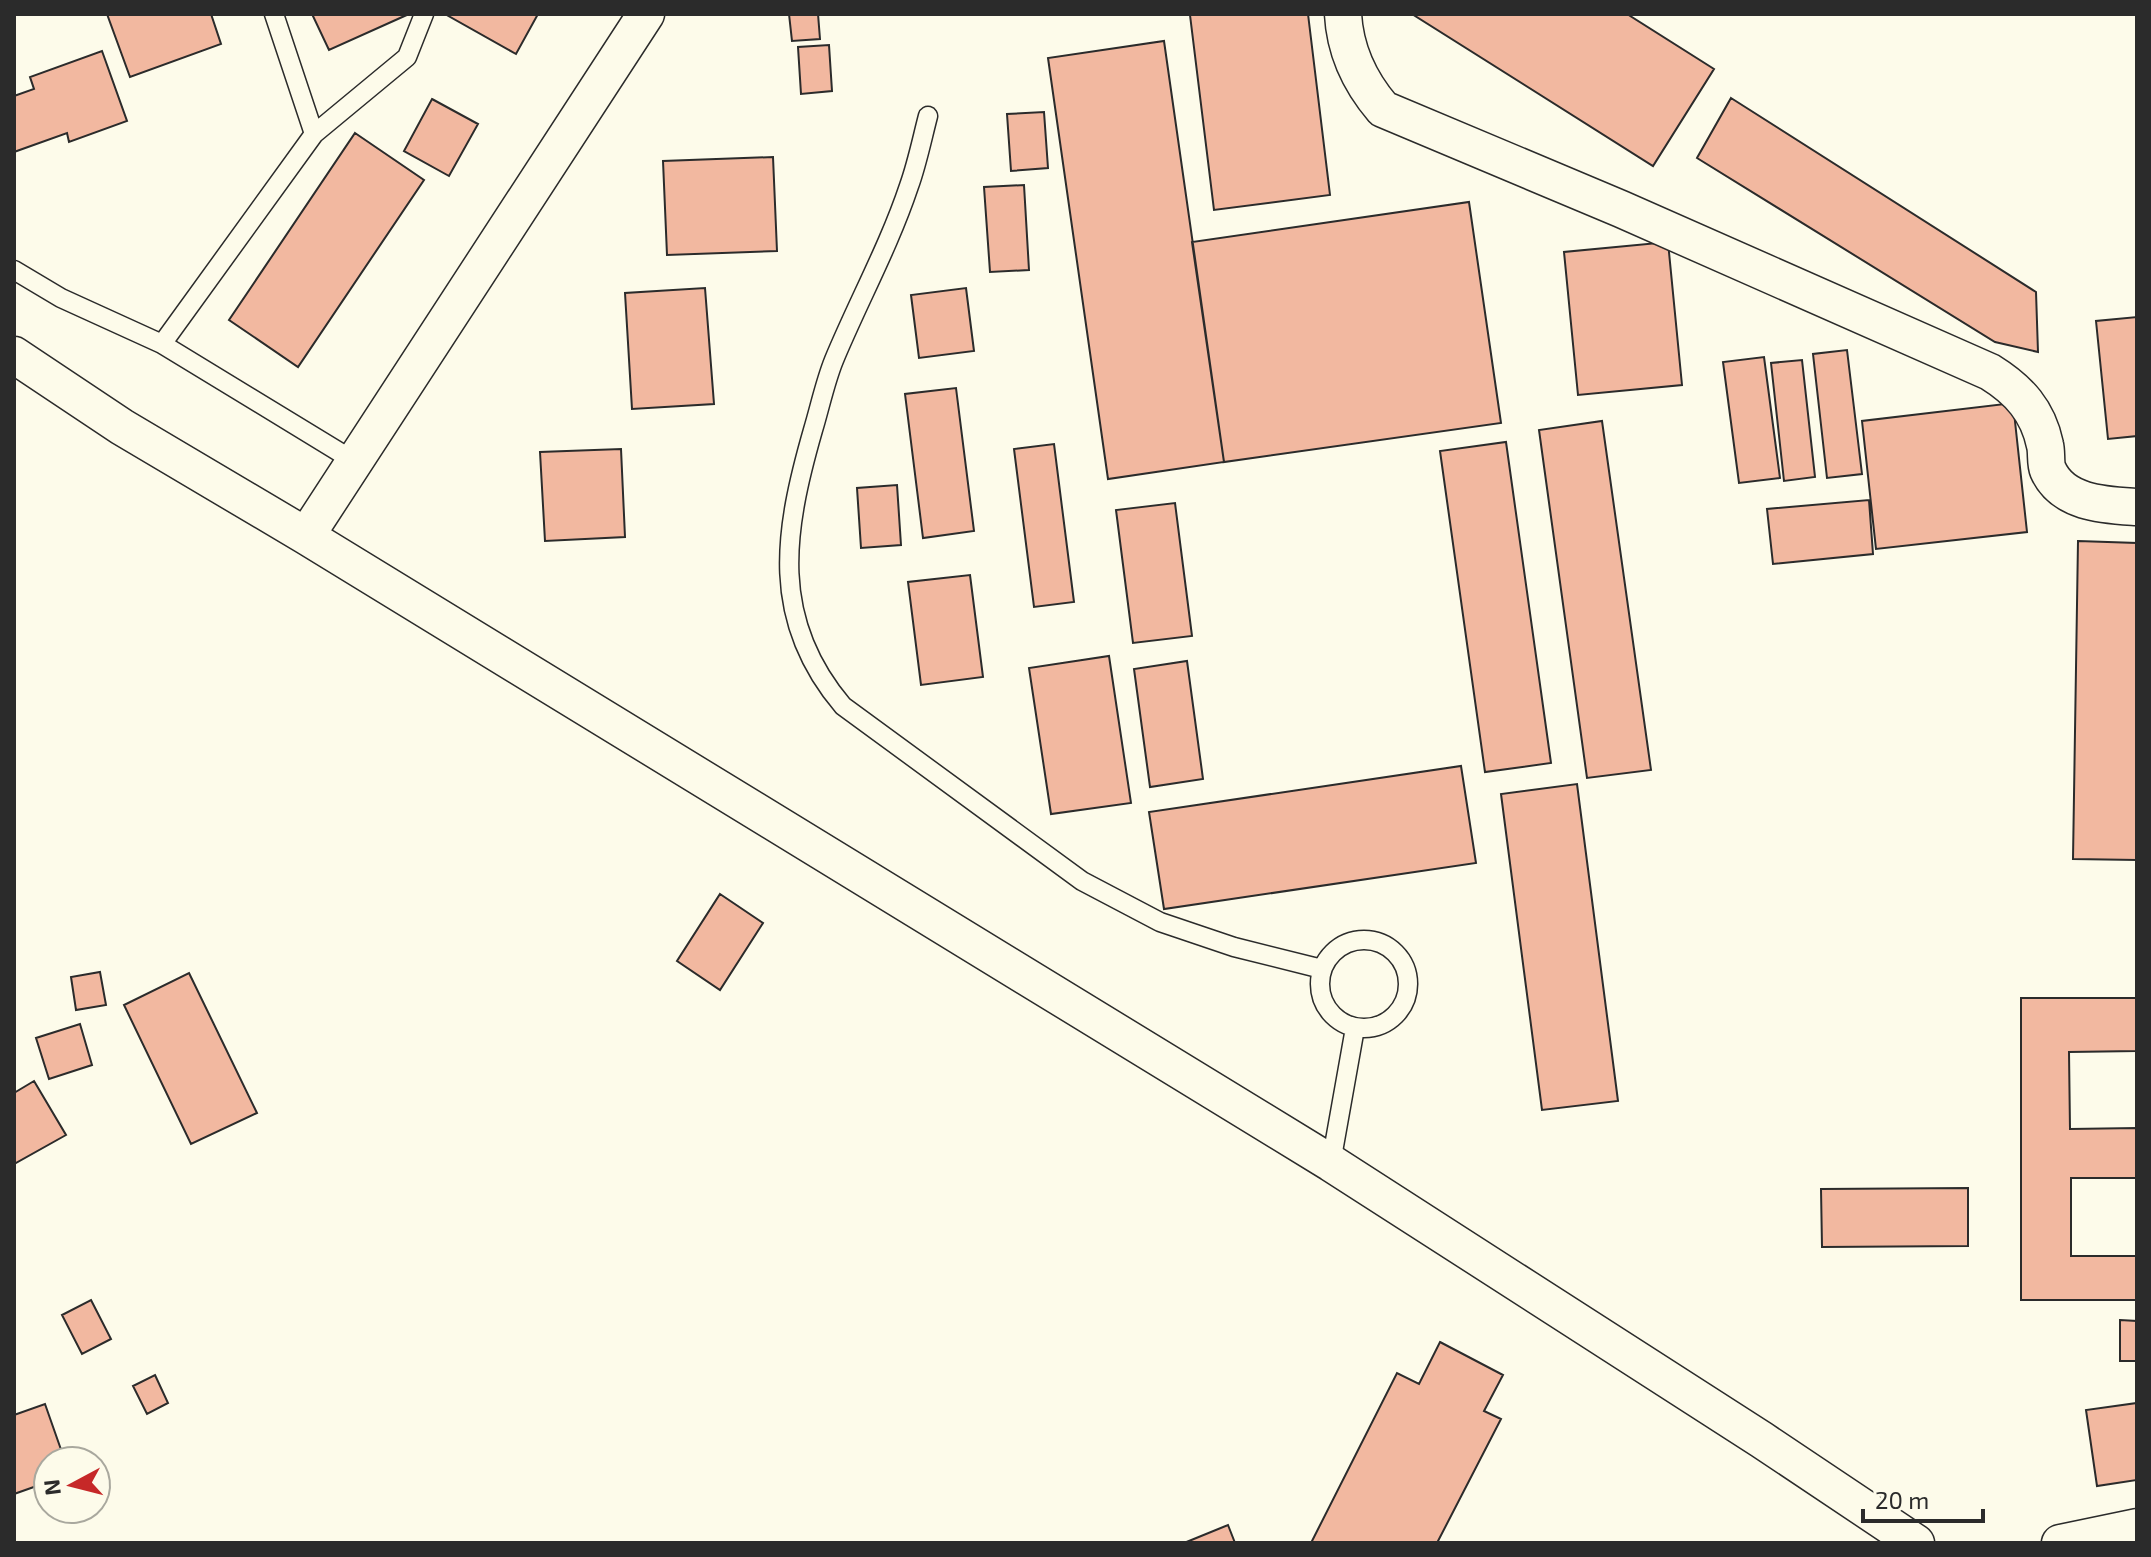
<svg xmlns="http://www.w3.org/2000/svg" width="2151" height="1557" viewBox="0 0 2151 1557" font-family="'Exo 2',sans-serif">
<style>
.building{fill:#f2b8a0;stroke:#2b2b2b;stroke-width:2}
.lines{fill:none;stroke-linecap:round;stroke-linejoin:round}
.lane-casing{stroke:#2b2b2b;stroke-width:21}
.street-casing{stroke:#2b2b2b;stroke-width:39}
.lane{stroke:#fdfbea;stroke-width:18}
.street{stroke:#fdfbea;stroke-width:36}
</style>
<rect width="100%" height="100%" fill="#fdfbea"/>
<!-- building -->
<path class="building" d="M107 14H211L221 44 130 77Z
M312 14H409L329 50Z
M445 14H538L516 54Z
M789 14H818L820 39 792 41Z
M1308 14 1330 195 1214 210 1190 15Z
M1412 14H1627L1714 69 1653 166Z
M1164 41 1224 462 1108 479 1048 58Z
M829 45 832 91 801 94 798 47Z
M102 51 127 121 69 142 67 133 14 152V96L34 89 30 77Z
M1731 98 2036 292 2038 352 1995 342 1697 158Z
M432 99 478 124 449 176 404 151Z
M1044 112 1048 168 1011 171 1007 114Z
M355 133 424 180 298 367 229 320Z
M773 157 777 251 667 255 663 161Z
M1024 185 1029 270 990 272 984 187Z
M1469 202 1501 423 1224 462 1192 242Z
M1668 242 1682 385 1578 395 1564 252Z
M705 288 714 404 632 409 625 293Z
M966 288 974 351 919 358 911 295Z
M2137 317V436L2108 439 2096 321Z
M1847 350 1862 474 1827 478 1813 354Z
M1764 357 1780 478 1739 483 1723 362Z
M1802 360 1815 477 1784 481 1771 363Z
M956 388 974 531 923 538 905 394Z
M2013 403 2027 532 1876 549 1862 421Z
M1602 421 1651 770 1587 778 1539 430Z
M1506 442 1551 763 1485 772 1440 451Z
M1054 444 1074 602 1034 607 1014 449Z
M621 449 625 537 545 541 540 452Z
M897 485 901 545 861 548 857 488Z
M1869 500 1873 554 1773 564 1767 509Z
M1175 503 1192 636 1133 643 1116 510Z
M2078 541 2137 543V860L2073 859Z
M970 575 983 677 921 685 908 582Z
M1109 656 1131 803 1051 814 1029 668Z
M1187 661 1203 779 1150 787 1134 669Z
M1461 766 1476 863 1164 909 1149 812Z
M1577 784 1618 1101 1542 1110 1501 794Z
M720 894 763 923 720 990 677 961Z
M100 972 106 1005 76 1010 71 977Z
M189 973 257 1113 191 1144 124 1005Z
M2021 998H2137V1051L2069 1052 2070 1129 2137 1128V1178H2071V1256H2137V1300H2021Z
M80 1024 92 1065 49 1079 36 1038Z
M34 1081 66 1135 14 1164V1093Z
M1968 1188V1246L1822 1247 1821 1189Z
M91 1300 111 1339 82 1354 62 1315Z
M2120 1320 2137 1321V1361H2120Z
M1440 1342 1503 1375 1484 1411 1501 1419 1437 1543H1311L1397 1373 1419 1384Z
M155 1375 168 1403 147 1414 133 1386Z
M2137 1403V1480L2097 1486 2086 1410Z
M45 1404 65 1461H48V1482L14 1494V1415Z
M1228 1525 1235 1543H1184Z"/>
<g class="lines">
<!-- lane casing -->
<g class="lane-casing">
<path id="lane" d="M274 14 314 134
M928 116C922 139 917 164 909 186 889 246 858 302 834 360 825 382 820 407 813 430 784 531 769 619 843 706L1082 881 1160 922 1234 947 1322 969
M14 270 61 298 162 344 354 461
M162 344 314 134 407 57 424 14
M1320 984a44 44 0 1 1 88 0a44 44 0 1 1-88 0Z
M1331 1163 1355 1028"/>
</g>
<!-- street casing -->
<g class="street-casing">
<path id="street" d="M1343 14C1345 51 1359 81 1383 109L1621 209 1990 372C2019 390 2038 411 2045 445 2047 453 2045 463 2048 470 2063 504 2106 505 2137 507
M14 355 122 427 306 536 1331 1163 1762 1440 1916 1543
M306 536 646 14
M2060 1543 2137 1527"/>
</g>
<!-- lane -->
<use href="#lane" class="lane"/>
<!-- street -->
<use href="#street" class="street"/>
</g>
<!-- border -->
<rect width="2151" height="1557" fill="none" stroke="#2b2b2b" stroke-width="32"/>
<!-- north arrow -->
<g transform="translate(72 1485) rotate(263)"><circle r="38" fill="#fdfbea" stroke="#a9a89e" stroke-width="2"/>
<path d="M0-6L14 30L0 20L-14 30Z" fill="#c62828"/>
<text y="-12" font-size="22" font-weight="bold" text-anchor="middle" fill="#2b2b2b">N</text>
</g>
<!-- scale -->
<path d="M1863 1509v12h120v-12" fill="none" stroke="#2b2b2b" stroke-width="4"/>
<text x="1875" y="1509" font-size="24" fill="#2b2b2b" stroke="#fdfbea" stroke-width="6" paint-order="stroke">20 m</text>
</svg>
